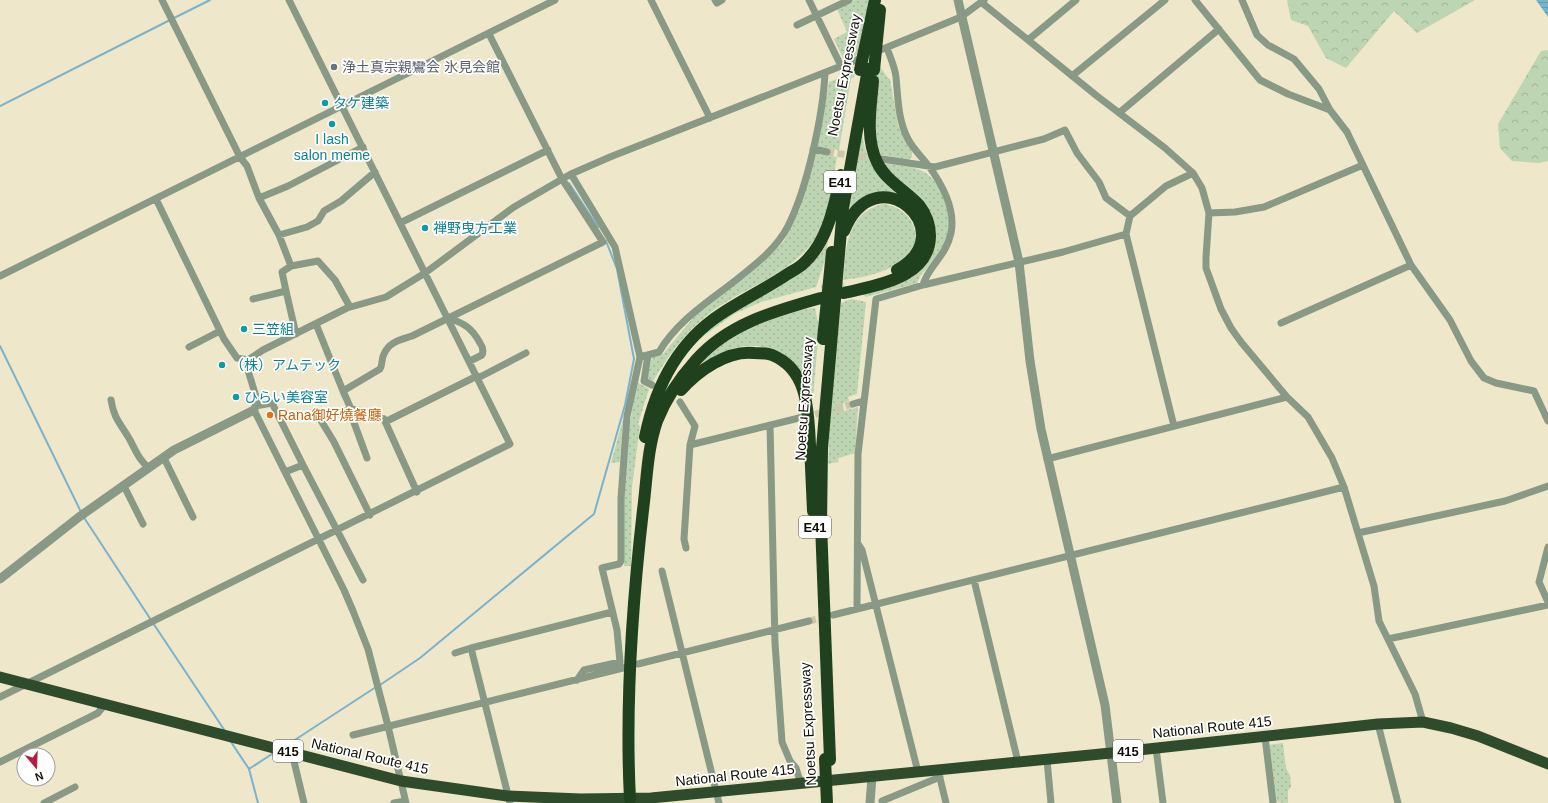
<svg xmlns="http://www.w3.org/2000/svg" width="1548" height="803" viewBox="0 0 1548 803" font-family="Arial,'Noto Sans JP',sans-serif">
<style>
.grass{fill:url(#grass-dots)}
.forest{fill:url(#forest-crowns)}
.water{fill:url(#water-rules)}
.lines{fill:none;stroke-linecap:round;stroke-linejoin:round}
.stream{stroke:#78b3ce;stroke-width:2}
.minor-tunnel{stroke:#cec6ac;stroke-width:7;stroke-dasharray:7 3.5;stroke-linecap:butt}
.motorway-tunnel{stroke:#cec6ac;stroke-width:12;stroke-dasharray:12 6;stroke-linecap:butt}
.minor{stroke:#889986;stroke-width:7}
.tertiary{stroke:#889986;stroke-width:9}
.trunk{stroke:#2e4c2b;stroke-width:11}
.motorway{stroke:#20411d;stroke-width:12}
.motorway-bridge{stroke:#20411d;stroke-width:12}
.worship-dot{fill:#6b7280;stroke:#fff;stroke-width:1.5}
.culture-dot{fill:#0f9aa8;stroke:#fff;stroke-width:1.5}
.food-dot{fill:#e8710a;stroke:#fff;stroke-width:1.5}
.labels{text-anchor:middle;stroke-width:3.5;stroke-linejoin:round;paint-order:stroke}
.shield{fill:#fff;stroke:#585650;stroke-width:1}
.shield-label{font-size:13px;font-weight:bold;fill:#100d05}
.worship-label{font-size:14px;fill:#5b616d;stroke:#fff;text-anchor:start}
.street-label{font-size:14px;fill:#100d05;stroke:#fff}
.culture-label{font-size:14px;fill:#0d838f;stroke:#fff;text-anchor:start}
.food-label{font-size:14px;fill:#c56008;stroke:#fff;text-anchor:start}
</style>
<defs>
<pattern id="grass-dots" width="8" height="8" patternUnits="userSpaceOnUse"><rect width="8" height="8" fill="#bdd5b2"/><path d="M2 2h.1M6 6h.1" fill="none" stroke="#a1b698" stroke-width="1.8" stroke-linecap="round"/></pattern>
<pattern id="forest-crowns" width="20" height="18" patternUnits="userSpaceOnUse"><rect width="20" height="18" fill="#bdd5b2"/><path d="M2 6a3 3 0 1 1 6 0M12 15a3 3 0 1 1 6 0" fill="none" stroke="#a1b698"/></pattern>
<pattern id="water-rules" width="6" height="5" patternUnits="userSpaceOnUse"><rect width="6" height="5" fill="#78b3ce"/><path d="M0 2.5h6" fill="none" stroke="#6799af"/></pattern>
</defs>
<rect width="100%" height="100%" fill="#efe7ca"/>
<!-- grass -->
<path class="grass" d="M855 0H872L860 54 844 60 834 39 847 32 837 9Z
M878 64 888 78 890 79 898 125 912 152V157L908 160 878 154 874 144V87Z
M855 72 854 77 851 78 839 150 820 148 816 143 829 82Z
M862 132C866 166 879 177 904 197 882 189 866 193 849 209Z
M817 154 837 157C832 184 830 216 815 239 793 271 754 284 723 304 691 324 671 351 652 383L647 379 652 357 663 354 694 317 763 262 784 241 800 209 813 157Z
M883 163C896 165 913 165 924 172 940 181 950 209 949 226 948 235 944 244 940 252 934 263 921 271 917 283L866 297 862 294 927 260 897 179Z
M883 204C916 208 928 245 899 263 884 273 861 278 843 280 846 249 846 213 883 204Z
M828 240 826 257 816 287 761 302 734 314 691 345 709 328 820 254Z
M851 299 866 302 857 394 848 397 849 401 843 403 844 411 858 407 855 453 839 458 838 462 828 464 830 408 841 303Z
M815 308 819 327 813 398C806 379 801 371 784 360 778 356 772 350 765 348 742 340 718 354 698 365 705 359 711 351 718 346 745 326 781 311 815 308Z
M637 382 649 389 638 424 640 426 632 487 631 566H624C622 504 625 442 637 382Z
M623 419 620 462 611 463Z
M1283 743 1286 768 1290 775 1291 787 1288 790V803L1274 802 1267 745Z"/>
<!-- forest -->
<path class="forest" d="M1287 0H1475L1417 33 1394 11 1346 68 1326 58 1308 26 1291 20Z
M1548 50V161L1539 163 1512 161 1500 148 1498 124 1541 51Z"/>
<!-- water -->
<path class="water" d="M1536 0H1548V17Z"/>
<g class="lines">
<!-- stream -->
<path class="stream" d="M174 18 210 0
M0 106 170 20
M569 183 598 227
M0 346 81 512
M83 516 151 620
M153 623 225 731
M380 685 420 658 594 514 625 405 634 359 617 269 606 241
M231 742 249 769 258 803
M284 747 376 687
M249 769 275 752"/>
<!-- minor-tunnel -->
<path class="minor-tunnel" d="M827 152 878 159
M805 417 853 404
M809 621 826 617"/>
<!-- motorway-tunnel -->
<path class="motorway-tunnel" d="M822 291 844 286"/>
<!-- minor -->
<path class="minor" d="M162 0 240 157 247 166 259 198 279 235 291 266 318 261 335 280 350 307
M651 0 710 118
M715 0 717 3 722 0
M809 0 841 66
M1195 0 1260 80 1288 94 1330 110
M1242 0 1257 35 1268 45 1294 59 1319 89 1330 110 1347 132 1411 265 1450 320 1471 361 1484 378 1496 383 1534 391 1548 421
M981 2 1097 96 1165 148 1193 173 1202 188 1209 213 1206 257V268L1221 309 1231 328 1241 342 1287 397 1308 417 1332 458 1344 487 1374 586 1379 621 1415 694 1423 722
M797 25 849 0
M1028 40 1076 0
M887 48C890 57 895 67 896 77 898 98 898 120 908 139 913 149 922 157 928 165 942 184 956 209 951 233 946 257 928 266 923 285
M873 53 961 17 984 0
M1072 76 1165 0
M1119 113 1219 29
M813 149 827 152
M882 159 935 167 1044 139 1065 130 1077 153 1099 182 1106 198 1130 216
M571 174 615 247 640 357 627 416 621 498V561L619 564 602 568 617 630 620 662 584 670 577 680
M259 198 288 186 363 147
M156 199 224 339 237 358 248 360 263 350 347 308 386 297 425 273 514 207 571 174 610 157 864 57
M1209 213 1235 212 1264 207 1363 165
M400 223 548 150
M279 235 307 227 318 221 324 211 341 201 375 172
M0 276 555 0
M286 291 296 334
M253 299 286 291 282 272 291 266
M448 318C464 323 472 328 480 343 483 347 484 350 482 355L470 361
M1281 323 1411 265
M316 324 343 391
M189 347 220 331
M648 355 644 381 652 385
M640 357 659 352C677 321 708 302 736 280 755 265 777 248 788 226 807 189 823 115 825 73
M248 360 247 367 257 400 254 410 344 590 353 611 368 649 388 726 406 803
M478 378 526 353
M111 400C114 419 121 424 130 440 136 451 139 460 149 468
M680 402 695 426 690 445 684 539 686 548
M853 404 863 401
M255 406 272 403 303 465 285 472
M349 409 367 458
M351 409 370 412 387 421 477 376
M384 419 417 492
M770 425 775 643 782 742 790 761 796 768 801 784
M1174 426 1126 234 1130 216 1166 186 1193 173
M690 445 803 417
M164 458 193 517
M1047 459 1287 397
M303 465 363 580
M124 486 143 524
M370 515 334 442 320 419 351 409 343 391 380 369C383 364 381 359 384 354 389 342 400 340 412 336L603 242 562 179 489 34
M1358 533 1505 501 1548 486
M858 544 862 550 918 772
M1548 547 1539 582 1548 602
M662 571 719 803
M974 580 1018 762
M857 609 858 454 876 299 923 285 1063 252 1126 234
M833 615 1344 487
M1388 639 1548 605
M471 648 612 612
M455 653 471 648 510 803
M638 664 809 621
M0 697 510 444 289 0
M1378 724 1398 803
M353 735 627 667
M1265 737 1273 803
M1156 748 1163 803
M292 753 304 803
M1047 760 1051 803
M0 762 98 713 105 704
M939 774 946 803
M882 801 940 777
M44 803 75 787
M394 803 405 801"/>
<!-- tertiary -->
<path class="tertiary" d="M958 0 1019 262 1030 361 1041 429 1105 705 1117 803
M0 579 79 517 174 450 254 410
M870 803 872 777"/>
<!-- trunk -->
<path class="trunk" d="M0 677 401 781 507 796 581 799 651 798 1111 753 1378 724 1423 722 1451 728 1478 736 1548 764"/>
<!-- motorway -->
<path class="motorway" d="M844 231C876 152 965 232 897 270
M844 293C876 285 929 279 930 236 930 225 926 214 919 205 906 191 885 180 877 162 865 138 871 106 873 81
M823 339 832 252
M681 390C698 371 727 350 754 353 760 353 767 353 772 355 809 370 808 412 810 445 811 467 812 489 813 511
M645 437C655 388 678 342 721 314 742 300 765 289 786 275 792 271 799 268 804 263 828 241 834 206 841 175
M830 760 821 524 822 448 843 208 868 69
M630 799C625 703 632 606 643 510 647 480 647 450 657 421 666 398 680 378 696 360 729 323 775 311 821 298"/>
<!-- motorway-bridge -->
<path class="motorway-bridge" d="M860 70 875 0
M874 70 880 10
M825 759 827 803"/>
</g>
<!-- markers -->
<circle class="worship-dot" cx="334" cy="67" r="4"/>
<g class="culture-dot">
<circle cx="325" cy="103" r="4"/>
<circle cx="332" cy="124" r="4"/>
<circle cx="425" cy="228" r="4"/>
<circle cx="244" cy="329" r="4"/>
<circle cx="222" cy="365" r="4"/>
<circle cx="236" cy="397" r="4"/>
</g>
<circle class="food-dot" cx="270" cy="415" r="4"/>
<g class="labels">
<!-- shield labels -->
<g class="shield">
<rect x="824" y="171" width="32" height="22" rx="3"/>
<rect x="799" y="516" width="32" height="22" rx="3"/>
<rect x="273" y="740" width="30" height="22" rx="3"/>
<rect x="1113" y="740" width="30" height="22" rx="3"/>
</g>
<g class="shield-label">
<text x="840" y="187">E41</text>
<text x="815" y="532">E41</text>
<text x="288" y="756">415</text>
<text x="1128" y="756">415</text>
</g>
<!-- worship labels -->
<g class="worship-label">
<text x="342" y="72">浄土真宗親鸞会 氷見会館</text>
</g>
<!-- street labels -->
<g class="street-label">
<text transform="translate(844 75) rotate(-79)" y="5">Noetsu Expressway</text>
<text transform="translate(804 399) rotate(-86)" y="5">Noetsu Expressway</text>
<text transform="translate(808 724) rotate(-93)" y="5">Noetsu Expressway</text>
<text transform="translate(1212 727) rotate(-6)" y="5">National Route 415</text>
<text transform="translate(370 756) rotate(13)" y="5">National Route 415</text>
<text transform="translate(735 775) rotate(-6)" y="5">National Route 415</text>
</g>
<!-- culture labels -->
<g class="culture-label">
<text x="333" y="108">タケ建築</text>
<text x="332" y="144" text-anchor="middle">I lash<tspan x="332" dy="16">salon meme</tspan></text>
<text x="433" y="233">禅野曳方工業</text>
<text x="252" y="334">三笠組</text>
<text x="230" y="370">（株）アムテック</text>
<text x="244" y="402">ひらい美容室</text>
</g>
<!-- food labels -->
<g class="food-label">
<text x="278" y="420">Rana御好燒餐廳</text>
</g>
</g>
<!-- north arrow -->
<g transform="translate(36 767) rotate(161)"><circle r="19" fill="#ffffff" stroke="#9f9e9b"/>
<path d="M0-3L7 15L0 10L-7 15Z" fill="#b21f43"/>
<text y="-6" font-size="11" font-weight="bold" text-anchor="middle" fill="#100d05">N</text>
</g>
</svg>
